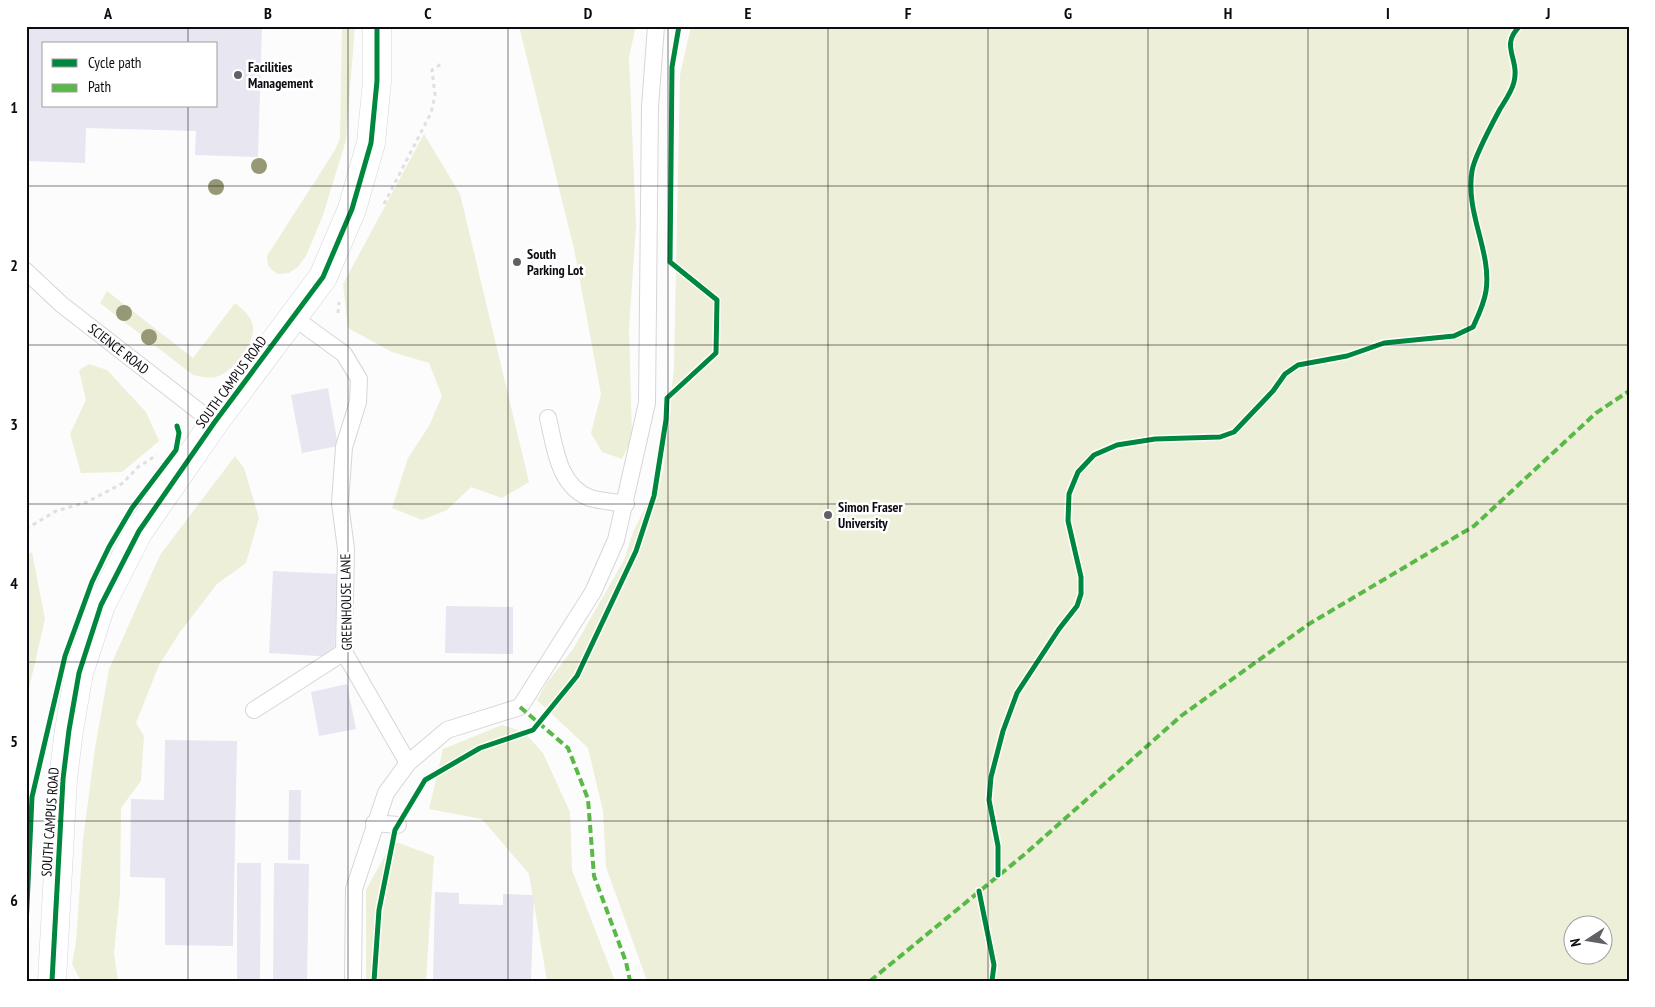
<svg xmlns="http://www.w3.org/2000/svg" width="1655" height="1007" viewBox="0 0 1655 1007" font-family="'PT Sans Narrow',sans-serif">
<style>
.green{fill:#edefd8;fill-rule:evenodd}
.building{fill:#e8e6f0;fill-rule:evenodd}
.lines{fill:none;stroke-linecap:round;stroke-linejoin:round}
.lane-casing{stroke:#d6d5d8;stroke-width:18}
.street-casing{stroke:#d6d5d8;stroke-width:29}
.path{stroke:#e0e0e0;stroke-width:3;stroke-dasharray:4 4;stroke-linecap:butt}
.lane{stroke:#fff;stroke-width:16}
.street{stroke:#fff;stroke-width:28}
.quiet{stroke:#58b947;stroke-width:4;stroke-dasharray:8 4;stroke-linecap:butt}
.cycleway-casing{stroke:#fff;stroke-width:8}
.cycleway{stroke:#00873e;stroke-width:5}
.tree{fill:#979876}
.grid{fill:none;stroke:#0e0c12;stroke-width:1;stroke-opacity:0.55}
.poi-dot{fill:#616064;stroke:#fff;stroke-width:2}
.labels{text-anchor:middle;stroke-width:5;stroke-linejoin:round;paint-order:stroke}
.poi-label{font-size:14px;font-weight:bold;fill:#0e0c12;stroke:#fff;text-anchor:start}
.street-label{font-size:14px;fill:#0e0c12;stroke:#fff}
.neatline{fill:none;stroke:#0e0c12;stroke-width:2}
.grid-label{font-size:16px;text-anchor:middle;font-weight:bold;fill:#0e0c12}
</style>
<rect width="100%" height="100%" fill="#fcfcfd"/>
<!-- green -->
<path class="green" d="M342 26H355L346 140 323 215 306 256 298 267 289 273 277 274 268 266 267 256 335 150 340 138Z
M519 26H636L629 57 636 226 629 328 632 439 622 459 602 452 591 433 601 394 574 249Z
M691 26H1629V981H647L606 867 603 811 588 748 537 700 546 684 573 649 624 560 633 532 663 472 674 368 680 75ZM1602 924V954H1572V924Z
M424 134 460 194 529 482 502 498 471 487 447 510 422 520 392 508 408 458 429 426 442 396 429 363 392 352 348 328 343 284Z
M107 291 193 358 235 303C242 309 252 316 253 327 255 344 233 370 219 376 210 379 202 377 193 375L100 303Z
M89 364 107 370 146 412 159 441 122 472 81 473 70 434 86 400 79 370Z
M235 456 244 468 259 518 246 563 217 584 180 632 159 665 136 723 144 736 141 781 121 808 120 893 114 953 118 981H81L72 964 76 942 83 840 95 748 109 669 160 555Z
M32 552 45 619 26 702V556Z
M502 725 524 732 543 753 570 812 572 870 615 981H547L529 874 482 819 429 809 443 749Z
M393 841 434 856 426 981H366V890Z"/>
<!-- building -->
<path class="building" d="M26 26H262L258 157 195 155 196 131 86 128 85 163 26 161ZM44 44H216V106H44Z
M328 388 338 446 302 453 291 395Z
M273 571 338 574 334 657 269 653Z
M446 606 513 607V654L445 653Z
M347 684 356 729 319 736 311 692Z
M165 740 237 741 233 946 165 945V878L130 877 131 799 164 800Z
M289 790H301L300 860H288Z
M237 863H261L260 981H237Z
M274 863 309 864 307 981H273Z
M435 892 459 893V904L503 905V894L534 895 531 981H433Z"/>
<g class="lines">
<!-- lane casing -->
<g class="lane-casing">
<g id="lane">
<path id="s1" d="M26 271 61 304 214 423"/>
<path d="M293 317 344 354 359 379 358 402 344 447 340 503 346 549 344 652 408 763"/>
<path d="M548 418C555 447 558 486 590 498 601 501 614 502 626 504"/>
<path d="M254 710 344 652"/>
<path d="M374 823 398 825"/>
<path d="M353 981 354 889 386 793 408 763 447 730 520 707 593 592 616 540 647 403 650 107 656 26"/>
</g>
</g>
<!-- street casing -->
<g class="street-casing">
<path id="street" d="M52 981 63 779 69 730 79 673 101 605 139 531 214 423 323 277 352 209 371 143 377 81V26"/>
</g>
<!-- path -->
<path class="path" d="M384 204 431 113 435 95 432 70 441 64
M338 313 339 302
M26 529 56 511 87 502 123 483 138 467 157 455
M26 833 29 836"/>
<!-- lane -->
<use href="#lane" class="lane"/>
<!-- street -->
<use href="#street" class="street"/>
<!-- quiet -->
<path class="quiet" d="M520 707 568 748 588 799 594 876 626 962 630 981
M870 981 1025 854 1181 716 1309 624 1474 526 1596 413 1629 391"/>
<!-- cycleway casing -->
<g class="cycleway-casing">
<path id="cycleway" d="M998 875V846L989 800 991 777 1003 731 1017 693 1059 629 1077 606 1081 594V577L1068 521 1069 494 1078 472 1094 455 1117 445 1155 439 1220 437 1234 432 1273 391 1285 374 1298 365 1347 356 1384 343 1454 336 1473 327C1478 316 1484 304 1486 291 1492 252 1465 213 1472 171 1474 158 1493 122 1500 109 1505 101 1512 91 1514 82 1520 58 1499 46 1520 26
M979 891 994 965 992 981
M26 927 32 797 65 656 92 582 109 547 132 508 176 450 179 433 177 426
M52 981 63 779 69 730 79 673 101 605 139 531 214 423 323 277 352 209 371 143 377 81V26
M374 981 379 910 395 830 425 780 480 748 533 730 577 676 636 551 654 496 666 420 667 398 716 353 717 300 670 262 672 67 679 26"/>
</g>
<!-- cycleway -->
<use href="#cycleway" class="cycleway"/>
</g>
<!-- trees -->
<g class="tree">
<circle cx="259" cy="166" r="8"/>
<circle cx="216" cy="187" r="8"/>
<circle cx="124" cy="313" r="8"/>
<circle cx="149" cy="337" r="8"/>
</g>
<!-- grid -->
<path class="grid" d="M188 26V44M348 26V981M508 26V981M668 26V981M828 26V981M988 26V981M1148 26V981M1308 26V981M1468 26V981M188 106V981M26 186H1629M26 345H1629M26 504H1629M26 662H1629M26 821H1629"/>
<!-- markers -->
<g class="poi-dot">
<circle cx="238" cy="75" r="5"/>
<circle cx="517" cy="262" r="5"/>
<circle cx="828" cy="515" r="5"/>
</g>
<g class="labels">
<!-- poi labels -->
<g class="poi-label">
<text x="248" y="72">Facilities<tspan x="248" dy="16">Management</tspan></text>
<text x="527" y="259">South<tspan x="527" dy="16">Parking Lot</tspan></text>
<text x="838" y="512">Simon Fraser<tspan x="838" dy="16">University</tspan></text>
</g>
<!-- street labels -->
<g class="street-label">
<text dy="5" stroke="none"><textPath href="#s1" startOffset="121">SCIENCE ROAD</textPath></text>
<text transform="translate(231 382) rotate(-54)" y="5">SOUTH CAMPUS ROAD</text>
<text transform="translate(346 602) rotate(-91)" y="5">GREENHOUSE LANE</text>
<text transform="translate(50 822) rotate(-86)" y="5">SOUTH CAMPUS ROAD</text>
</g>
</g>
<!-- border -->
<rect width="1655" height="1007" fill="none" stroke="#ffffff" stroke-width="55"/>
<!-- legend -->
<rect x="42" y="42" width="175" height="65" fill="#ffffff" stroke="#9f9ea0"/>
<rect x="52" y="59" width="25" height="8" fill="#00873e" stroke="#9f9ea0"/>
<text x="88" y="68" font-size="15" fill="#0e0c12">Cycle path</text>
<rect x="52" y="84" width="25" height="8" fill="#58b947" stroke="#9f9ea0"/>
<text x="88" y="92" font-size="15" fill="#0e0c12">Path</text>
<!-- north arrow -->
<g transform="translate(1588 940) rotate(258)"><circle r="24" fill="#ffffff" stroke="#9f9ea0"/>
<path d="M0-4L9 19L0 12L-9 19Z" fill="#616064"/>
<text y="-8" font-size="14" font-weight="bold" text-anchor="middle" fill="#0e0c12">N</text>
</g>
<rect x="28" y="28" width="1600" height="952" class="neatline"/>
<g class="grid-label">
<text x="108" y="19">A</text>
<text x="268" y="19">B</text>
<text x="428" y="19">C</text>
<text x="588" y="19">D</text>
<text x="748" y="19">E</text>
<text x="908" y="19">F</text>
<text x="1068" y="19">G</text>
<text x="1228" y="19">H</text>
<text x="1388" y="19">I</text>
<text x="1548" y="19">J</text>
<text x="14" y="113">1</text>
<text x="14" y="271">2</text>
<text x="14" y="430">3</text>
<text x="14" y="589">4</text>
<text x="14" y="747">5</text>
<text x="14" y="906">6</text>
</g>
</svg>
